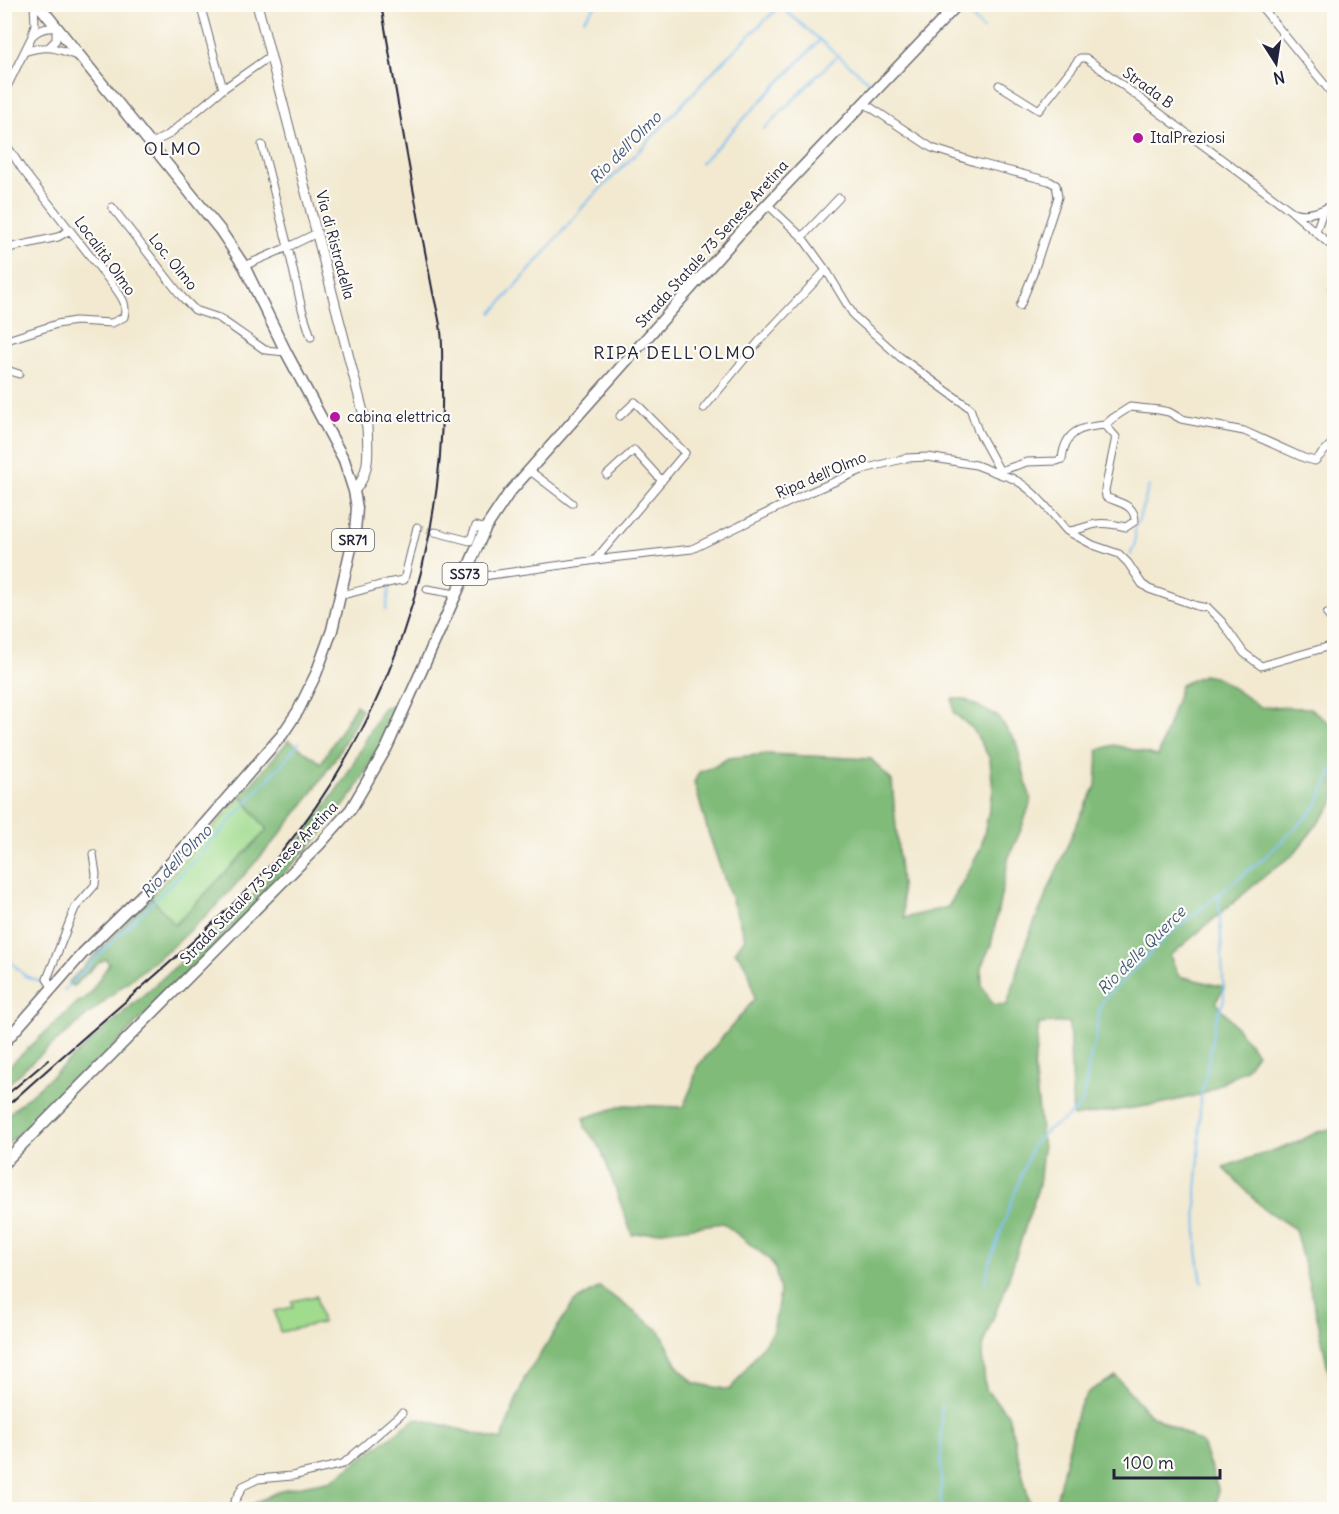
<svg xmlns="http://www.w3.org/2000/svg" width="1339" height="1514" viewBox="0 0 1339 1514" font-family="Delius,sans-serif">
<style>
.green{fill:#a0db8e;stroke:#617e64;stroke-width:1.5}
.forest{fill:#80bb79;stroke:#516e5a;stroke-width:1.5}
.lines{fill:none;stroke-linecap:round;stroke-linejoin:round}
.stream{stroke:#7dbef2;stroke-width:2}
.street-tunnel{stroke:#c8c1b2;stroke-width:7;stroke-dasharray:7 3.5;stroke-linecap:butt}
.street-casing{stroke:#6b686f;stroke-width:9}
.secondary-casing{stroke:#6b686f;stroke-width:11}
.primary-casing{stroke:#6b686f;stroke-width:13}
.street{stroke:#fff;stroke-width:7}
.secondary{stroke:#fff;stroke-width:9}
.primary{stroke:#fff;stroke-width:10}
.rail{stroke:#22223b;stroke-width:2}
.poi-dot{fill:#b5179e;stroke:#fdfcf7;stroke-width:2}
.labels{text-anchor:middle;stroke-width:4.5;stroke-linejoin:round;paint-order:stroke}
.shield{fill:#fdfcf7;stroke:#646373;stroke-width:1.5}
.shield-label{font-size:14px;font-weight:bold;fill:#22223b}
.street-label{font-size:15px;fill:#22223b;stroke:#fdfcf7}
.poi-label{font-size:15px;fill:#22223b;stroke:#fdfcf7;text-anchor:start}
.water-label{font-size:16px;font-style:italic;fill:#42597b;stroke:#fdfcf7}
.quarter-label{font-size:18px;letter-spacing:1.5px;fill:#22223b;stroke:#fdfcf7}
</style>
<rect width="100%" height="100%" fill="#fdfcf7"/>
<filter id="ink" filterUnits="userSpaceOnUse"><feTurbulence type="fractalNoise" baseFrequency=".0167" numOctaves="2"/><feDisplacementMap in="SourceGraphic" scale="12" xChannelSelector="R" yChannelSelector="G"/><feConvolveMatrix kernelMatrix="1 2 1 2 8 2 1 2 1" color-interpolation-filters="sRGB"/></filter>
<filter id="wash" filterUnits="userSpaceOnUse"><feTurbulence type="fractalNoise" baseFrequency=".008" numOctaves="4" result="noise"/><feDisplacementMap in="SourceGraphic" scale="24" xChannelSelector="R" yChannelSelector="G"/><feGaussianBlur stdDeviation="1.35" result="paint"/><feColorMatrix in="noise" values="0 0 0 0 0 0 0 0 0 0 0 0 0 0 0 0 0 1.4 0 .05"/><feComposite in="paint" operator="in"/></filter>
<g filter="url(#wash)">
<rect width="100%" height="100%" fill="#f2e9d0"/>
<!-- green -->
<path class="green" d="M241 796 267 830 174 926 151 897Z
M316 1296 322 1323 280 1332 275 1311 293 1307 292 1301Z"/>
<!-- forest -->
<path class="forest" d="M1203 675 1218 678 1261 707 1310 708 1334 727V803L1293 855 1272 870 1170 956 1179 976 1224 987 1216 1002 1257 1053 1245 1070 1203 1094 1160 1104 1073 1117 1069 1022 1039 1024 1034 1066 1043 1149 1039 1185 1005 1289 985 1338 982 1356 986 1390 1008 1414 1031 1509H243L281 1490 332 1480 416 1418 501 1440 525 1377 574 1302 600 1287 660 1331 679 1368 694 1383 730 1390 773 1332 780 1292 775 1268 769 1259 723 1223 632 1235 601 1149 585 1127 584 1118 625 1105 683 1107 692 1086 697 1067 754 1000C753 983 748 964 735 952L745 938 709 835 694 782 699 772 715 766 728 758 767 754 871 759 892 781 904 918 948 907 964 880 981 848 993 791 990 759 973 729 954 713 952 699H964L997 716 1016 742 1031 801 1021 830 1009 856 991 945 981 967 982 986 993 1004 1007 1005 1027 940 1076 825 1096 786 1098 750 1114 745 1158 756 1181 685Z
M395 704 397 712 381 745 355 791 325 830 257 902 115 1045 5 1146 4 1118 191 953 253 895 305 835 345 778 383 708Z
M356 705 362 710 336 757 307 800 276 839 221 901 178 942 121 987 26 1067 5 1087V1070L78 1002 89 995 109 964 106 959C95 962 83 979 73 986L68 983 151 897 175 925 267 830 241 796 289 740 321 763Z
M1334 1130V1452L1333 1392 1318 1321 1295 1229 1264 1209 1223 1167 1296 1143 1319 1131Z
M1116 1376 1149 1414 1202 1443 1218 1488 1217 1509H1054L1078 1409 1088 1392Z"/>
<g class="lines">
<!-- stream -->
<path class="stream" d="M780 6 874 86
M962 7 983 29
M584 19 597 4
M764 129 838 55
M701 163 820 40
M492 313 543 255 586 203 639 151 720 64 782 4
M1131 555 1132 549 1135 547V525L1138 522 1149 486
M386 610 390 584
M4 959H8L25 976 41 982
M64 990 199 856 288 757 299 742
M985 1282 989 1264 1031 1149 1037 1140 1050 1128 1067 1118 1082 1104 1091 1054 1096 1038 1098 1015 1103 1000 1170 934 1265 857 1304 820 1317 805 1334 768
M1202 1283 1197 1250 1196 1189 1199 1158 1200 1100 1206 1075 1215 1022 1224 1000 1219 896
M941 1405V1510"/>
</g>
</g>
<g filter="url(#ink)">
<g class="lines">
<!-- street-tunnel -->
<path class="street-tunnel" d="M417 527 435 532"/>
<!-- street casing -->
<g class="street-casing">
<path id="street" d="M200 4 223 89
M1259 4 1334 96
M32 36C39 29 46 27 56 28V40L49 47
M24 52C48 44 57 48 79 57
M999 85 1039 110 1080 58H1086L1290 210 1334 248
M4 93 32 36 35 24 34 4
M864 103 932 148 975 162 1049 181 1056 185 1058 197 1033 274 1020 306
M4 141 22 169 116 289C123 299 127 304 124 317L112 323 75 321 57 324 4 341
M150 144 168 135 223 89 270 56
M262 145 288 247 302 309 311 337
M112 207 182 297 195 310 219 318 265 350 286 352
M1294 212C1308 217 1322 211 1334 204
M1316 232 1323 211
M802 237 839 198
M4 249 58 237 70 230
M244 266 288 247 317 233
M1334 285 1332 288 1334 290
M4 369 19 374
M704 408 761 339 826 270
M529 470 572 503
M1000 471 1027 462 1057 461 1062 459C1065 431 1080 427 1105 425
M607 475 634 450 662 481
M1002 475C1028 480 1051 513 1067 531 1078 531 1086 526 1096 524 1106 522 1117 525 1126 527L1135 521C1135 504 1119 503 1106 497L1105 490 1116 437 1105 425 1113 418 1130 407 1159 410 1169 412 1181 419 1244 431 1304 458 1315 461 1334 441
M1067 531 1093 545 1119 554 1128 563 1142 584 1149 589 1197 606 1208 608 1222 622 1244 653 1261 666 1334 645
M435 532 470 541 476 526 485 529
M595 560 685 453 635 402 620 416
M463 579 611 558 692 549 808 493 864 469 906 458 928 457 976 465 1002 475 978 431 970 408 900 357 854 316 828 273 802 237 767 204
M427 589 456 594
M340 595C362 592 382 582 404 580L417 527
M1327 614 1334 624
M52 987 47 979 75 908 95 885 96 874 93 854
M230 1510 243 1486 258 1479 292 1476 343 1464 402 1413"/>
</g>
<!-- secondary casing -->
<g class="secondary-casing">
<path id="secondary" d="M257 4 367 427C368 450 371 473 354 491"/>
</g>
<!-- primary casing -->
<g class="primary-casing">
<path id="primary" d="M4 1043 83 953 147 890 282 735 298 711 316 674 332 630 355 531 357 508 354 491 344 460 286 352 244 266 220 230 38 4
M4 1163 320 844 351 809 387 747 463 579 485 529 509 493 739 234 958 4"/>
</g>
<!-- street -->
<use href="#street" class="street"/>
<!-- secondary -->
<use href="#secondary" class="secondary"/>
<!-- primary -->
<use href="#primary" class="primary"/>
<!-- rail -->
<path class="rail" d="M4 1097 48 1060
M4 1109C60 1057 119 1008 176 957 212 924 249 891 280 854 387 724 445 556 442 388 442 369 443 349 441 331 439 318 436 305 433 293 427 262 421 231 415 199 403 134 392 69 381 4"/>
</g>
</g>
<!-- markers -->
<g class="poi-dot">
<circle cx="1138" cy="138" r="6"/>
<circle cx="335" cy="417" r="6"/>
</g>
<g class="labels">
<!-- shield labels -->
<g class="shield">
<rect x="332" y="529" width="42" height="22" rx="4.5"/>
<rect x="442.5" y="563" width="45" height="22" rx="4.5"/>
</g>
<g class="shield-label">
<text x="353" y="545">SR71</text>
<text x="465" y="579">SS73</text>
</g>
<!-- street labels -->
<g class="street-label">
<text transform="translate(1148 88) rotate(36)" y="5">Strada B</text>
<text transform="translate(712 244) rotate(-48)" y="5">Strada Statale 73 Senese Aretina</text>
<text transform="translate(335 245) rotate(75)" y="5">Via di Ristradella</text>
<text transform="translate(105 256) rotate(54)" y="5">Località Olmo</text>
<text transform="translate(173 262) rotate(51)" y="5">Loc. Olmo</text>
<text transform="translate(821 475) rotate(-23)" y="5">Ripa dell'Olmo</text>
<text transform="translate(259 883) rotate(-46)" y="5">Strada Statale 73 Senese Aretina</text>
</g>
<!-- poi labels -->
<g class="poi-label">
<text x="1150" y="143">ItalPreziosi</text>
<text x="347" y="422">cabina elettrica</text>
</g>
<!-- water labels -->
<g class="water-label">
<text transform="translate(625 147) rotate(-45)" y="6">Rio dell'Olmo</text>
<text transform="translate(176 861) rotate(-46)" y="6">Rio dell'Olmo</text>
<text transform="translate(1141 950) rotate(-45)" y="6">Rio delle Querce</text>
</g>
<!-- quarter labels -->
<g class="quarter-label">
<text x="173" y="155">OLMO</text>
<text x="675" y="359">RIPA DELL'OLMO</text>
</g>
</g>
<!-- margin -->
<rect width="1339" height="1514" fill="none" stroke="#fdfcf7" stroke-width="24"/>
<!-- north arrow -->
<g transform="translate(1276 63) rotate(168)" stroke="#fdfcf7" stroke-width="4.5" paint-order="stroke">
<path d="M0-4.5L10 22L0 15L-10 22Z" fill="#22223b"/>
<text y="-9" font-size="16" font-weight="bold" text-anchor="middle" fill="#22223b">N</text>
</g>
<!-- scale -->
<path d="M1114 1469v9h106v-9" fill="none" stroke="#22223b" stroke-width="3"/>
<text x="1123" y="1469" font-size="18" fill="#22223b" stroke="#fdfcf7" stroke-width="4.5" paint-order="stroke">100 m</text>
</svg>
